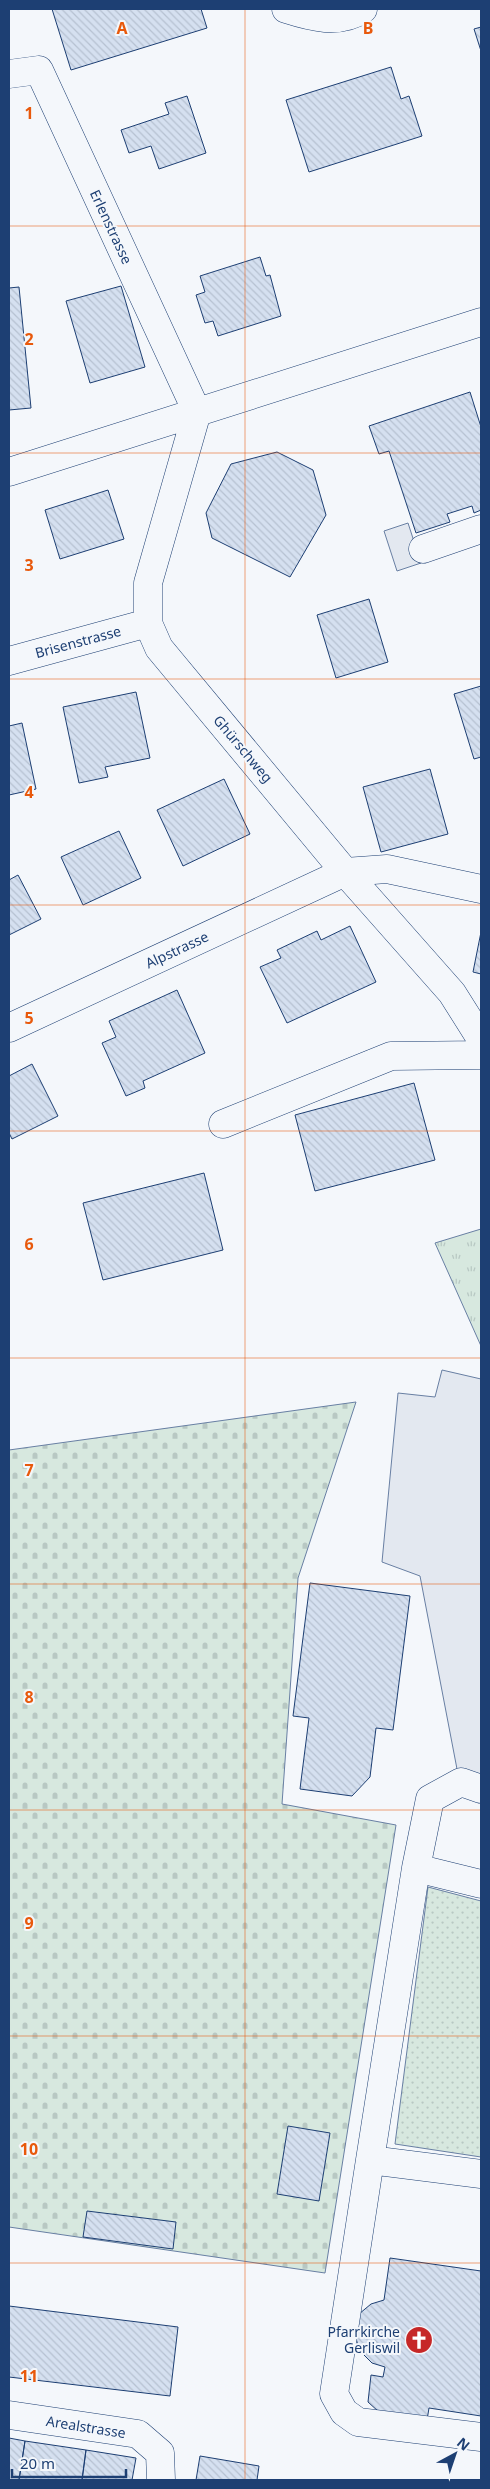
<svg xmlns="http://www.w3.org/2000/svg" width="490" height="2489" viewBox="0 0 490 2489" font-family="'Noto Sans',sans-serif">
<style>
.grass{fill:url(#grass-dots);stroke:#687fa3}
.cemetery{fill:url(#cemetery-stones);stroke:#687fa3}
.park{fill:url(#park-tufts);stroke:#687fa3}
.parking{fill:#e3e8f0;stroke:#687fa3}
.building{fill:url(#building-back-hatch);stroke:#1d3f73}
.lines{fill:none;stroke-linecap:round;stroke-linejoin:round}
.minor-casing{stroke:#1d3f73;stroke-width:29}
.minor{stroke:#f4f7fb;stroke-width:28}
.grid{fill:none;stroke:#e8590c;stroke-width:1;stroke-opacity:0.55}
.labels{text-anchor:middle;stroke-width:4;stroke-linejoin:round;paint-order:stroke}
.street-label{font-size:14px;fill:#1d3f73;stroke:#f4f7fb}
.poi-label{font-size:14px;fill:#1d3f73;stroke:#f4f7fb;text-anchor:end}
.grid-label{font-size:16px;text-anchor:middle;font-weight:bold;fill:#e8590c;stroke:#f4f7fb;stroke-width:4;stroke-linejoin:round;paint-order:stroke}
</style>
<defs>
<pattern id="grass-dots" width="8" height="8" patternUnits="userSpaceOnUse" patternTransform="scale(1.25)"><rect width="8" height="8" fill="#d7e8df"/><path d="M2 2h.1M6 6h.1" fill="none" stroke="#b8c8c3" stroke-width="1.8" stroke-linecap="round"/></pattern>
<pattern id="cemetery-stones" width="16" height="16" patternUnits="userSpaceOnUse" patternTransform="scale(1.25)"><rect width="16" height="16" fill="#d7e8df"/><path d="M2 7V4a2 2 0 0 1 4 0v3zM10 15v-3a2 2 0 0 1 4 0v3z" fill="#b8c8c3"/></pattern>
<pattern id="park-tufts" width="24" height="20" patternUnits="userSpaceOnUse" patternTransform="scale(1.25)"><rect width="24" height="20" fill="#d7e8df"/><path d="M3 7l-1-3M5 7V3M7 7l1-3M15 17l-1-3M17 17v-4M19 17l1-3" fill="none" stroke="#b8c8c3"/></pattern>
<pattern id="building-back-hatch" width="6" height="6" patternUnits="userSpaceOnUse" patternTransform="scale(1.25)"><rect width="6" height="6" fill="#d5e0f0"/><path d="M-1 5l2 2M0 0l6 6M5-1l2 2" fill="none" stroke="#b6c1d1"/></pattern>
</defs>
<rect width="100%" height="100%" fill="#f4f7fb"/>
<!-- grass -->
<path class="grass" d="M428 1887 481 1901V2157L395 2144Z"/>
<!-- cemetery -->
<path class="cemetery" d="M356 1402 298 1578 282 1804 396 1825 325 2273 9 2227V1450Z"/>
<!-- park -->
<path class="park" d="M481 1229V1346L435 1243Z"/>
<!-- parking -->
<path class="parking" d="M408 523 421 563 397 571 384 531Z
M442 1370 481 1379V1777L457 1769 420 1576 382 1562 398 1393 435 1397Z"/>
<!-- building -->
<path class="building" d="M52 9H201L207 28 71 70Z
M481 27V51L474 29Z
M391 67 401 99 409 96 422 136 309 172 286 100Z
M187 96 206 153 159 169 151 146 129 153 121 130 169 114 165 103Z
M260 257 266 276 270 275 281 316 218 336 213 321 205 323 196 295 205 292 200 276Z
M121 286 145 367 90 383 66 301Z
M19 287 31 408 9 410V288Z
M470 392 481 427V510L474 513 472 506 447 514 450 522 416 533 389 451 379 454 369 426Z
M277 452 313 470 326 515 290 577 212 538 206 513 231 464Z
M108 490 124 539 60 559 45 510Z
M369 599 388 662 336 678 317 615Z
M481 686V757L474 759 454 694Z
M136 692 150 758 105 767 108 777 79 783 63 707Z
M22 723 36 789 9 795V726Z
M430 769 448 834 381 852 363 787Z
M224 779 250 834 183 866 157 810Z
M119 831 141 878 83 905 61 857Z
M18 875 41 919 9 935V880Z
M350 926 376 982 287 1023 260 967 281 958 277 950 317 931 321 940Z
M481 932V974L473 972Z
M177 990 205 1053 143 1081 145 1088 126 1096 102 1043 116 1037 109 1021Z
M32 1064 58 1116 12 1139 9 1133V1076Z
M414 1083 435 1160 315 1191 295 1115Z
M204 1173 223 1250 103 1280 83 1203Z
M310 1583 410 1596 393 1730 376 1728 370 1777 352 1796 300 1789 309 1718 293 1716Z
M288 2126 330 2133 319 2201 277 2194Z
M87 2211 176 2222 173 2249 83 2237Z
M390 2258 481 2271V2416L429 2408 427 2420 379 2412 368 2402 371 2375 383 2377 385 2367 372 2363 359 2350 354 2330 359 2314 371 2304 384 2300Z
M9 2306 178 2327 170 2396 9 2377Z
M9 2438 25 2441 19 2480H9Z
M25 2441 86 2450 82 2480H19Z
M86 2450 136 2458 132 2480H82Z
M200 2456 259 2466 257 2480H196Z"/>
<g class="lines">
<!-- minor casing -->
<g class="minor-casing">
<path id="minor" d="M286 9C311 17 339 25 363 9
M9 74 39 70 197 412 148 583V623L159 648 345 872 452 993 481 1039
M9 472 481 322
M423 549 481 529
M9 661 148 623
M9 1028 345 872 387 869 481 889
M223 1124 391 1056 481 1055
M481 1789 461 1782 430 1799 416 1868 481 1884
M416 1868 370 2160 481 2174
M370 2160 334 2394 344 2412 358 2422 481 2437
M9 2415 138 2434 160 2453 161 2480"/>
</g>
<!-- minor -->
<use href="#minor" class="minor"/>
</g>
<!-- grid -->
<path class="grid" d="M245 9V2480M9 226H481M9 453H481M9 679H481M9 905H481M9 1131H481M9 1358H481M9 1584H481M9 1810H481M9 2036H481M9 2263H481"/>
<!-- icons -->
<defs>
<g id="church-disc" transform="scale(1.4375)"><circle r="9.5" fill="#c62828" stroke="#f4f7fb"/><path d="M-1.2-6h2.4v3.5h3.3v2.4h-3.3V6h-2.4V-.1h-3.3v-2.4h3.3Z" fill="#fff"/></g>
</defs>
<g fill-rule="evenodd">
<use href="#church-disc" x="419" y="2340"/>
</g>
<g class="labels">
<!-- street labels -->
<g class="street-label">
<text transform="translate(111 227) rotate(65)" y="5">Erlenstrasse</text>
<text transform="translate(78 642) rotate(-15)" y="5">Brisenstrasse</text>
<text transform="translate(243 749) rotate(50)" y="5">Ghürschweg</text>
<text transform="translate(177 950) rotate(-25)" y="5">Alpstrasse</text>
<text transform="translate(86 2427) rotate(9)" y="5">Arealstrasse</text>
</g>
<!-- poi labels -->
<g class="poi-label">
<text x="400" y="2337">Pfarrkirche<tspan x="400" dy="16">Gerliswil</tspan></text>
</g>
</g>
<g class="grid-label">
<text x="122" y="34">A</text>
<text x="368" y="34">B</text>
<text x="29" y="119">1</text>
<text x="29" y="345">2</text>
<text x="29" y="571">3</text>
<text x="29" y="798">4</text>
<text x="29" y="1024">5</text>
<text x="29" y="1250">6</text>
<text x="29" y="1476">7</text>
<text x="29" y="1703">8</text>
<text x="29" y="1929">9</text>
<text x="29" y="2155">10</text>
<text x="29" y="2382">11</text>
</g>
<!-- border -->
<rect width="490" height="2489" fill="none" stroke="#1d3f73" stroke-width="20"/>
<!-- north arrow -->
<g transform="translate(455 2454) rotate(40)" stroke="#f4f7fb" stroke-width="4" paint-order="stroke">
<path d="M0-4L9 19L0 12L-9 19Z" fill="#1d3f73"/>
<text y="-8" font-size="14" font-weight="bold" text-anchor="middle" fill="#1d3f73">N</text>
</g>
<!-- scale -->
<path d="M12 2469v8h114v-8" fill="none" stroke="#1d3f73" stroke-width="2.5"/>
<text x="20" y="2469" font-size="15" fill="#1d3f73" stroke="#f4f7fb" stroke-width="4" paint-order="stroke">20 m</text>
</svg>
